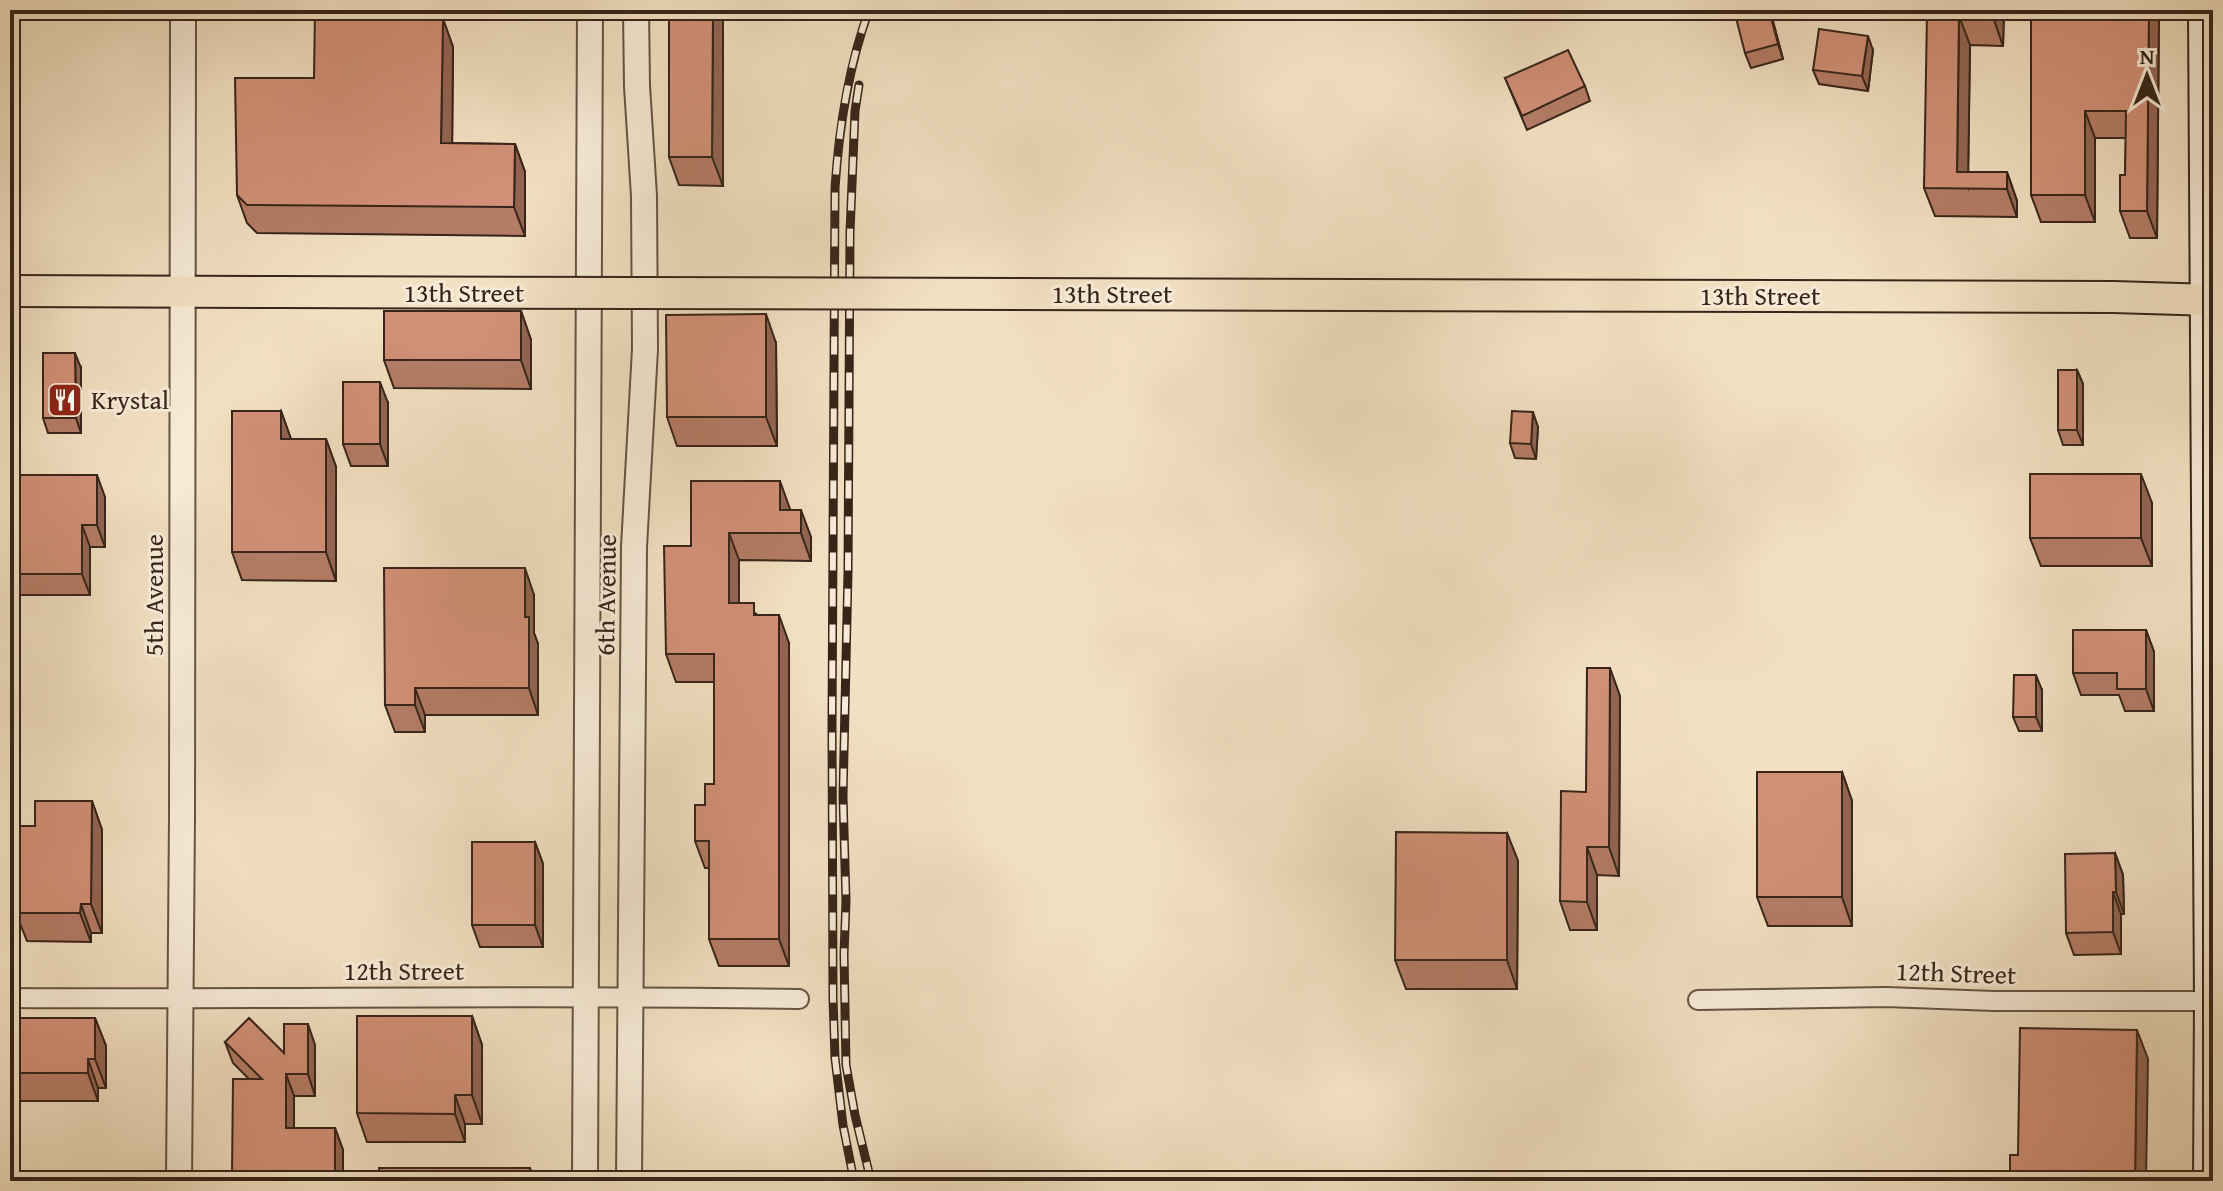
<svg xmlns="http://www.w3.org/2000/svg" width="2223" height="1191" viewBox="0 0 2223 1191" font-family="'Gentium Book Plus',serif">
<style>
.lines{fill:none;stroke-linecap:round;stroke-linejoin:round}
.minor-casing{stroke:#665444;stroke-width:22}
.tertiary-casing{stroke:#665444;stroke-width:28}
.secondary-casing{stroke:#37251a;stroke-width:30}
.primary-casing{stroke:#37251a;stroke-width:34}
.minor{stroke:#f7ebd7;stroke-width:18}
.tertiary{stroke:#f7ebd7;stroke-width:24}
.secondary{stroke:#f7ebd7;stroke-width:26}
.primary{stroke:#f2e0c2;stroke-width:30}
.rail-casing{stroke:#37251a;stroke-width:9}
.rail{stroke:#f7ebd7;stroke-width:6;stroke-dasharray:18;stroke-linecap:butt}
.primary-bridge-casing{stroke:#37251a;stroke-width:34;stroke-linecap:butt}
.primary-bridge{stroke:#f2e0c2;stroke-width:30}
.wall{fill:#b47c66;stroke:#37251a;stroke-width:2}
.shaded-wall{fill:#926553;stroke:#37251a;stroke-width:2}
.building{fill:#d19077;stroke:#37251a;stroke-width:2}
.labels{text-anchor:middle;stroke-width:6;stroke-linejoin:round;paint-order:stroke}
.street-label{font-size:26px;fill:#37251a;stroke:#f7ebd7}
.poi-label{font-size:26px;fill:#37251a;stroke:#f7ebd7;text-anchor:start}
</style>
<rect width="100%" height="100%" fill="#f2e0c2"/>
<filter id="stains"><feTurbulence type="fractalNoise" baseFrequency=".0025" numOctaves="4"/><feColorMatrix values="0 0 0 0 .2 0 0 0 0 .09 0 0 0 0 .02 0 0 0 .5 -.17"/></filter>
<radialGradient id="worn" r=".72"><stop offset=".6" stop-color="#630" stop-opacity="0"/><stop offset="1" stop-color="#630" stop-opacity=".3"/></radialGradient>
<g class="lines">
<!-- minor casing -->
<g class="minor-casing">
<path id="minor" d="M10 998C273 1000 536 994 799 999
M1698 1000 1886 997 1994 1001H2213"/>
</g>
<!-- tertiary casing -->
<g class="tertiary-casing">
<path id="tertiary" d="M179 1181 182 816 183 10
M585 1181 590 10
M629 1181 634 547 645 349 644 196 637 86 636 10"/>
</g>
<!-- secondary casing -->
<g class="secondary-casing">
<path id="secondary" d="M2202 10 2208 1001 2207 1181"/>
</g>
<!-- primary casing -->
<g class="primary-casing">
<path id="primary" d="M10 291 276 292
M2113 297 2213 300"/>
</g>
<!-- minor -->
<use href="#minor" class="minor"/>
<!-- tertiary -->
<use href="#tertiary" class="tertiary"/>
<!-- secondary -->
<use href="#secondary" class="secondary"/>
<!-- primary -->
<use href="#primary" class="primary"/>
<!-- rail casing -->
<g class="rail-casing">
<path id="rail" d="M859 85 855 111 850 232 848 572 843 796 846 901 844 954 846 1065 855 1115 871 1181
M854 1181 843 1125 835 1058 833 998 832 723 835 188C839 127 848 68 869 10"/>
</g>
<!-- rail -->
<use href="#rail" class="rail"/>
<!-- primary-bridge casing -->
<g class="primary-bridge-casing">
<path id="primary-bridge" d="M276 292 2113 297"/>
</g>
<!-- primary-bridge -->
<use href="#primary-bridge" class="primary-bridge"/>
</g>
<!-- wall -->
<path class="wall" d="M669 10 723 186 679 185 669 157Z
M1770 10 1783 59 1751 68 1745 53Z
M1938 10H2004L2003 46 1970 45 1968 172H2007L2017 201V217L1935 216 1924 188Z
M2031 10H2159L2157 238H2130L2120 211 2125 175 2126 138H2095V222H2041L2031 195Z
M429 18 443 19 453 47 452 143 515 144 525 172V236L257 233 247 223 237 195 314 78Z
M1873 50 1868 91 1819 84 1813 70Z
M1505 78 1585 86 1590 101 1527 130Z
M521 311 531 340V389L394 388 384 360Z
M776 343 777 446H677L667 417Z
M81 368V433H48L43 418Z
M2077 370 2083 384V445H2063L2058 430Z
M388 403V466H351L343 444Z
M281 411 291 439H326L336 467V581L242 580 232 552Z
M1538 427 1536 459 1515 458 1510 443Z
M10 475 105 497V547H90V595H14L10 584Z
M2152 503V566H2041L2030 538Z
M790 510 811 537V561L739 560V603L758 615 789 643V966H719L709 939V868H705L695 841 705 805 714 784V682H676L666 654 691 546Z
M534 595V633L538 644V715H425V732H395L385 705Z
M2146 630 2154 652V711H2125L2119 695H2081L2073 673Z
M2042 690V731H2019L2013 717Z
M1620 696 1619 876 1597 875V930H1570L1560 901 1586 792Z
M1842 772 1852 801V926H1768L1757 897Z
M92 801 102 830V933H91V942L27 941 16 913 35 826Z
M1507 833 1518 861 1517 989H1406L1395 960Z
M535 842 543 864V947H480L472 925Z
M2115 853 2123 875 2124 914H2121V954L2074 955 2066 933Z
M472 1016 482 1045V1124H465V1142H367L357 1113Z
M10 1018H95L106 1046V1088H98V1101H10Z
M225 1042 284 1053 315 1045V1096H294V1128H335L343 1150V1181H234L232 1174 249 1079 233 1063Z"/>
<!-- shaded-wall -->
<path class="shaded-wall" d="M418 10H429V47L418 18Z
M713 10H723V186L712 157Z
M1769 10H1770L1783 59 1778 44Z
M1993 10H2004L2003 46 1993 17Z
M2149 10H2159L2157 238 2147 211Z
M1959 16 1970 45 1968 188 1957 172Z
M443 19 453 47 452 172 441 143Z
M1868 36 1873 50 1868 91 1862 76Z
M2085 111 2095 138V222L2085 195Z
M515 144 525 172V236L514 207Z
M2007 172 2017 201V217L2007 189Z
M521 311 531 340V389L521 360Z
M766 314 776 343 777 446 766 417Z
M75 353 81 368V433L76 418Z
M2077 370 2083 384V445L2077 430Z
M380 382 388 403V466L380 444Z
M281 411 291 439H281Z
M1533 412 1538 427 1536 459 1531 444Z
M326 439 336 467V581L326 552Z
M2141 474 2152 503V566L2141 538Z
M97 475 105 497V547L97 525Z
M780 481 790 509V533L780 510Z
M801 510 811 537V561L801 533Z
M82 525 90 547V595L82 574Z
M729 533 739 560V630L729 603Z
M525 568 534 595V633L538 644V715L529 688 525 617Z
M779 615 789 643V966L779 939Z
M2146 630 2154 652V711L2146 689Z
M1610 668 1620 696 1619 876 1609 847Z
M2036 675 2042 690V731L2036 717Z
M415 688 425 715V732L415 705Z
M1842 772 1852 801V926L1842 897Z
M92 801 102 830V933L91 904Z
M1507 833 1518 861 1517 989 1507 960Z
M535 842 543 864V947L535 925Z
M1587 847 1597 875V930L1587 902Z
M2115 853 2123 875 2124 914 2116 892Z
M2113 892 2121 914V954L2113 932Z
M81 904 91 933V942L80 913Z
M472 1016 482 1045V1124L472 1095Z
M95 1018 106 1046V1088L95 1059Z
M308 1024 315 1045V1096L308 1074Z
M2137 1030 2148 1059 2146 1181H2135Z
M88 1059 98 1088V1101L88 1073Z
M286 1074 294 1096V1150L286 1128Z
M455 1095 465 1124V1142L455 1114Z
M335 1128 343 1150V1181H338L335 1174Z
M530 1168 535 1181H530Z"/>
<!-- building -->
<path class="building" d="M315 10H418V18L443 19 441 143 515 144 514 207 247 205 237 195 235 78H314Z
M669 10H713L712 157H669Z
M1734 10H1769L1778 44 1745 53Z
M1938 10H1993V17L1959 16 1957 172H2007V189L1924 188 1927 14H1938Z
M2031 10H2149L2147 211H2120V175H2125L2126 111H2085V195H2031Z
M1819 29 1868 36 1862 76 1813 70Z
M1568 50 1585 86 1522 116 1505 78Z
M384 311H521V360H384Z
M766 314V417H667L666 315Z
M43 353H75L76 418H43Z
M2058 370H2077V430H2058Z
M343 382H380V444H343Z
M232 411H281V439H326V552H232Z
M1512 411 1533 412 1531 444 1510 443Z
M2030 474H2141V538H2030Z
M10 475H97V525H82V574H10Z
M691 481H780V510H801V533H729V603H754V615H779V939H709V841H695V805H705V784H714V654H666L664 546H691Z
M384 568H525V617H529V688H415V705H385Z
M2073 630H2146V689H2117V673H2073Z
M1587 668H1610L1609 847H1587V902L1560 901 1561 791 1586 792Z
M2014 675H2036V717H2013Z
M1757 772H1842V897H1757Z
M35 801H92L91 904H81L80 913H16L17 826H35Z
M1396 832 1507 833V960H1395Z
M472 842H535V925H472Z
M2115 853 2116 892H2113V932L2066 933 2065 854Z
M357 1016H472V1095H455V1114L357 1113Z
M10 1018H95V1059H88V1073H10Z
M249 1018 284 1053V1024H308V1074H286V1128H335V1174H232L233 1079H262L225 1042Z
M2020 1028 2137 1030 2135 1181H2010V1155H2018Z
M379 1168H530V1181H379Z"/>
<!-- icons -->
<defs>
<g id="restaurant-square" transform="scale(1.8)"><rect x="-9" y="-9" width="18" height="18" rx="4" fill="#8f2418" stroke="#f7ebd7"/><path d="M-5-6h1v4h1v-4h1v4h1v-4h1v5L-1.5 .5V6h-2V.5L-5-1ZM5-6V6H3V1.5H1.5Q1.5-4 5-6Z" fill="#fff"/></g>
</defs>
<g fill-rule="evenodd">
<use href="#restaurant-square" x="65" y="400"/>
</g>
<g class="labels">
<!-- street labels -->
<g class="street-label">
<text x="464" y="302">13th Street</text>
<text x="1112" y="303">13th Street</text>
<text x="1760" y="305">13th Street</text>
<text transform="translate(154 595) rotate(-90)" y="9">5th Avenue</text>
<text transform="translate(606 595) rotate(-89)" y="9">6th Avenue</text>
<text x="404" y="980">12th Street</text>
<text transform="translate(1956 973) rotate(2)" y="9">12th Street</text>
</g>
<!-- poi labels -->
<g class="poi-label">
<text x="91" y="409">Krystal</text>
</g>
</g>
<!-- margin -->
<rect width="2223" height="1191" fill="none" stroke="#f2e0c2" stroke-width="40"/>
<rect x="12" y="12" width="2199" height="1167" fill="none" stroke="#37251a" stroke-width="4"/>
<rect x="20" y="20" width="2183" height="1151" fill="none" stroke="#37251a" stroke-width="2"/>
<!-- north arrow -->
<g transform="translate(2147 76)" stroke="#f7ebd7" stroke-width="6" paint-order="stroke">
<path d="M0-6L14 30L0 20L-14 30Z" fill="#37251a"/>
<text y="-12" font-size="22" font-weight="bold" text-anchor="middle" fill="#37251a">N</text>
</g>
<rect width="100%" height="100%" filter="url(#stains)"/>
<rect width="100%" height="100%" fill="url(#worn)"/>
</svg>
